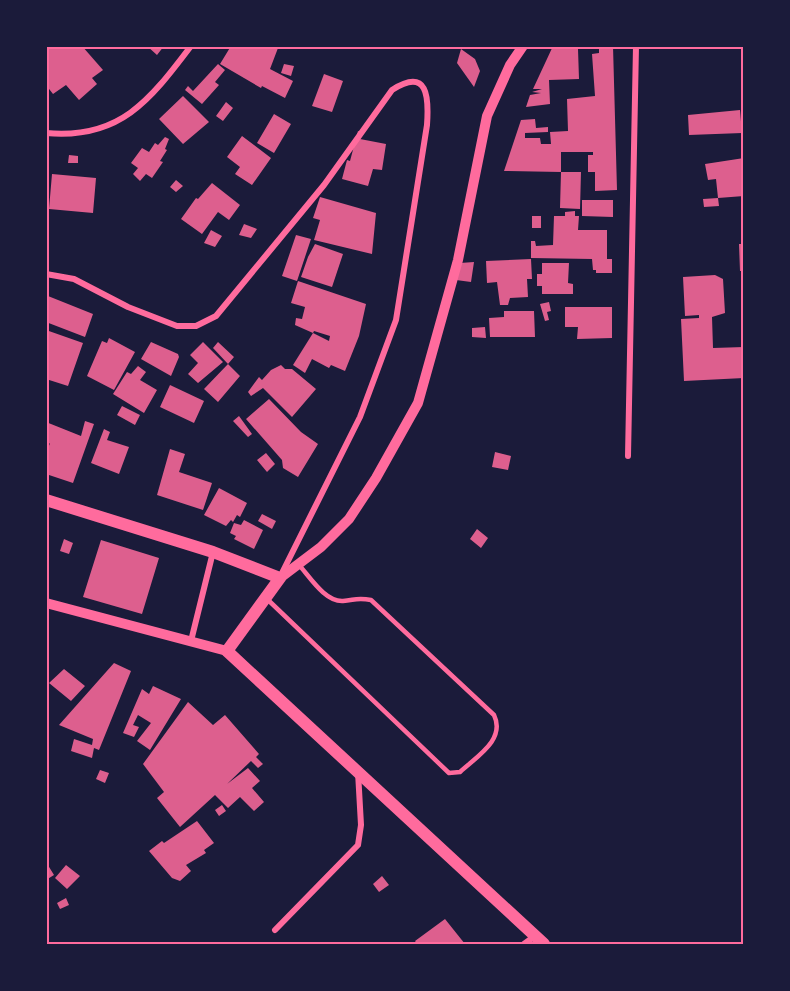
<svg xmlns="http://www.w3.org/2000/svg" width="790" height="991" viewBox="0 0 790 991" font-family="'Archivo Narrow',sans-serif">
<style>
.building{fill:#dd5f8e}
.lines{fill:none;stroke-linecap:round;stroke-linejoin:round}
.service{stroke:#ff6b9d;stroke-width:4.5}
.minor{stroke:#ff6b9d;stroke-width:6}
.tertiary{stroke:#ff6b9d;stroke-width:10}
.secondary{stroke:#ff6b9d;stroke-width:12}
.neatline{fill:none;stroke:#ff6b9d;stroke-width:2}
</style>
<rect width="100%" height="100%" fill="#1b1b3a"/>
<!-- building -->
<path class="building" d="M46 46H82L103 70 92 78 97 84 79 100 66 85 53 94 46 85Z
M147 46H164L157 55Z
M231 46 278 48 270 69 293 81 285 98 262 86 261 88 220 64Z
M553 46H587L578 49 579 79 549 80 550 104 526 107 530 95 541 93 532 92 542 89H533Z
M599 46H613L617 190 595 191V172H588V155H593V152H561V172L504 171 521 120 535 119 536 128 548 127V132L525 133V138H540L541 144H551L550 132 568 131 567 99 595 96 592 54 599 53Z
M461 49 475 59 480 71 474 87 457 63Z
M218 64 225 70 215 82 219 85 202 104 185 90 188 86 193 91Z
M284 64 294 66 291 76 281 73Z
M324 74 343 81 332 112 312 106Z
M183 96 209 122 183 144 159 119Z
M226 102 233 108 223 121 216 116Z
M740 110 742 133 689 135 688 115Z
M274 114 291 124 274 153 257 143Z
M358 131 362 132 360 139 386 144 382 170 373 169 368 186 342 179 347 160 350 161Z
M242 136 271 158 252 185 235 174 240 167 227 157Z
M165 137 169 139 165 149 167 150 160 161 163 162 152 178 146 174 140 181 133 174 138 168 131 163 142 148 149 152 155 143 158 145Z
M69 155 78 156V163H68Z
M744 158V196L718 198 716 179 708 180 705 164Z
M561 172H581L580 209 560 208Z
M52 174 96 178 93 213 49 209Z
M176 180 183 186 176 192 170 187Z
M212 183 240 205 229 220 218 212 202 234 181 219 196 198 198 199Z
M320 197 376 213 372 254 314 240 320 220 313 218Z
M718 198 719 206 704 207 703 199Z
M582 200H613V217L582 216Z
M575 211V216H579L578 230H607V259H612V273H596V270H593L592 259 531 258V241H535L536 246 553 245 554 216H565V212Z
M532 216H541V228H532Z
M244 224 257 229 251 238 239 235Z
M211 230 222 236 215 247 204 243Z
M296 235 311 239 297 281 282 276Z
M315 244 343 254 332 287 301 277 308 257Z
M739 244H744V271H740Z
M531 259 532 279H527L528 297 510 298 508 305H500L497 282 487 283 486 261Z
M474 262 471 282 456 280 460 263Z
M542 263H569L568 283 573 284V294H542V286H537V274H542Z
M715 275 723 279 725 313 712 317 713 348 744 347V378L684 381 681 319 699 318V315L685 316 683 277Z
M298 281 366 304 359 336 345 371 331 365 329 368 312 359 305 373 293 365 313 333 329 341 330 336 314 331 313 333 295 325 296 318 302 319 305 307 291 303Z
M48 296 93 314 85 337 46 322Z
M549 302 551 311 547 312 549 320 545 321 540 304Z
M565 307H612V338L577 339 578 327H565Z
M504 311H534L535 337H490L489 318 504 317Z
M485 327 486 338 472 337V328Z
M46 330 83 343 68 386 46 379Z
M109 338 135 352 114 390 87 376 102 341 107 343Z
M151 342 178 354 179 357 171 376 141 359Z
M203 342 223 362 198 383 188 374 198 363 190 355Z
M218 342 234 357 228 364 213 348Z
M228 364 240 376 218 402 204 389Z
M281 365 285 369H292L316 389 292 417 263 388 251 396 248 392 259 377 262 380 271 370Z
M138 366 146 372 140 380 157 390 144 413 113 394 127 372 131 374Z
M170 385 204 401 194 423 160 407Z
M269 399 301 432 318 444 298 477 283 468 282 460 246 419Z
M122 406 140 415 135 425 117 415Z
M239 416 252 434 248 437 233 421Z
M85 421 94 424 73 483 46 474V454L50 443 46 446V422L81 436Z
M104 429 110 432 107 440 129 447 119 474 91 463Z
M170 449 185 454 179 472 212 483 203 510 157 495Z
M495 452 511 456 508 470 492 467Z
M266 453 275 464 267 472 257 460Z
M219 488 247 503 240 517 237 515 233 522 231 520 226 526 204 515Z
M262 514 276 521 272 529 258 521Z
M244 520 263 530 254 549 234 539 236 536 230 533 234 523 241 525Z
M477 529 488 538 481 548 470 539Z
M64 539 73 543 69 554 60 551Z
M101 540 159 558 142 614 83 597Z
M114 663 131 671 99 750 94 748 92 758 71 751 74 739 92 745 93 739 59 725Z
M64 669 85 686 71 701 49 683Z
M153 686 181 699 150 750 137 741 151 723 138 715 133 725 139 727 134 737 123 733 142 689 149 694Z
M188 702 213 725 225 715 259 754 256 757 263 764 258 768 251 761 227 784 248 768 260 781 252 788 264 802 254 811 240 797 228 808 215 795 180 827 157 798 164 792 143 764Z
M100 770 109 773 105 783 96 779Z
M222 805 226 811 219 816 215 810Z
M197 821 214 843 204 850 206 853 186 865 191 871 180 881 172 878 149 851 162 841 164 843Z
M46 862 54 875 46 880Z
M66 865 80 876 67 889 55 878Z
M382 876 389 885 379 892 373 884Z
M66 898 69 905 60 909 57 903Z
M445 919 465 944H417L415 941Z"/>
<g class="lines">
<!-- service -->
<path class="service" d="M266 598 449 773 460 772C476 757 506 740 494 715L371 600C357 597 355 600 343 601 325 602 310 577 299 565"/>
<!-- minor -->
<path class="minor" d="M46 133C120 140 150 100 191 46
M46 274 74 279 128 307 177 326H196L216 316 324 185 392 90C428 67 429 97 427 125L396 320 360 417 282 573
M628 456 636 46
M191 641 213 552
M275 930 358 845 361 825 358 772
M524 944 535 936"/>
<!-- tertiary -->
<path class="tertiary" d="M280 578 321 547 349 519 376 478 418 403 458 260 487 116 510 65 523 46
M46 603 227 651"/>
<!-- secondary -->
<path class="secondary" d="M46 500 213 552 280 578 227 651 544 944"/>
</g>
<!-- border -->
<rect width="790" height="991" fill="none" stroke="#1b1b3a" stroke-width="96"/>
<rect x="48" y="48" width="694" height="895" class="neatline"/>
</svg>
